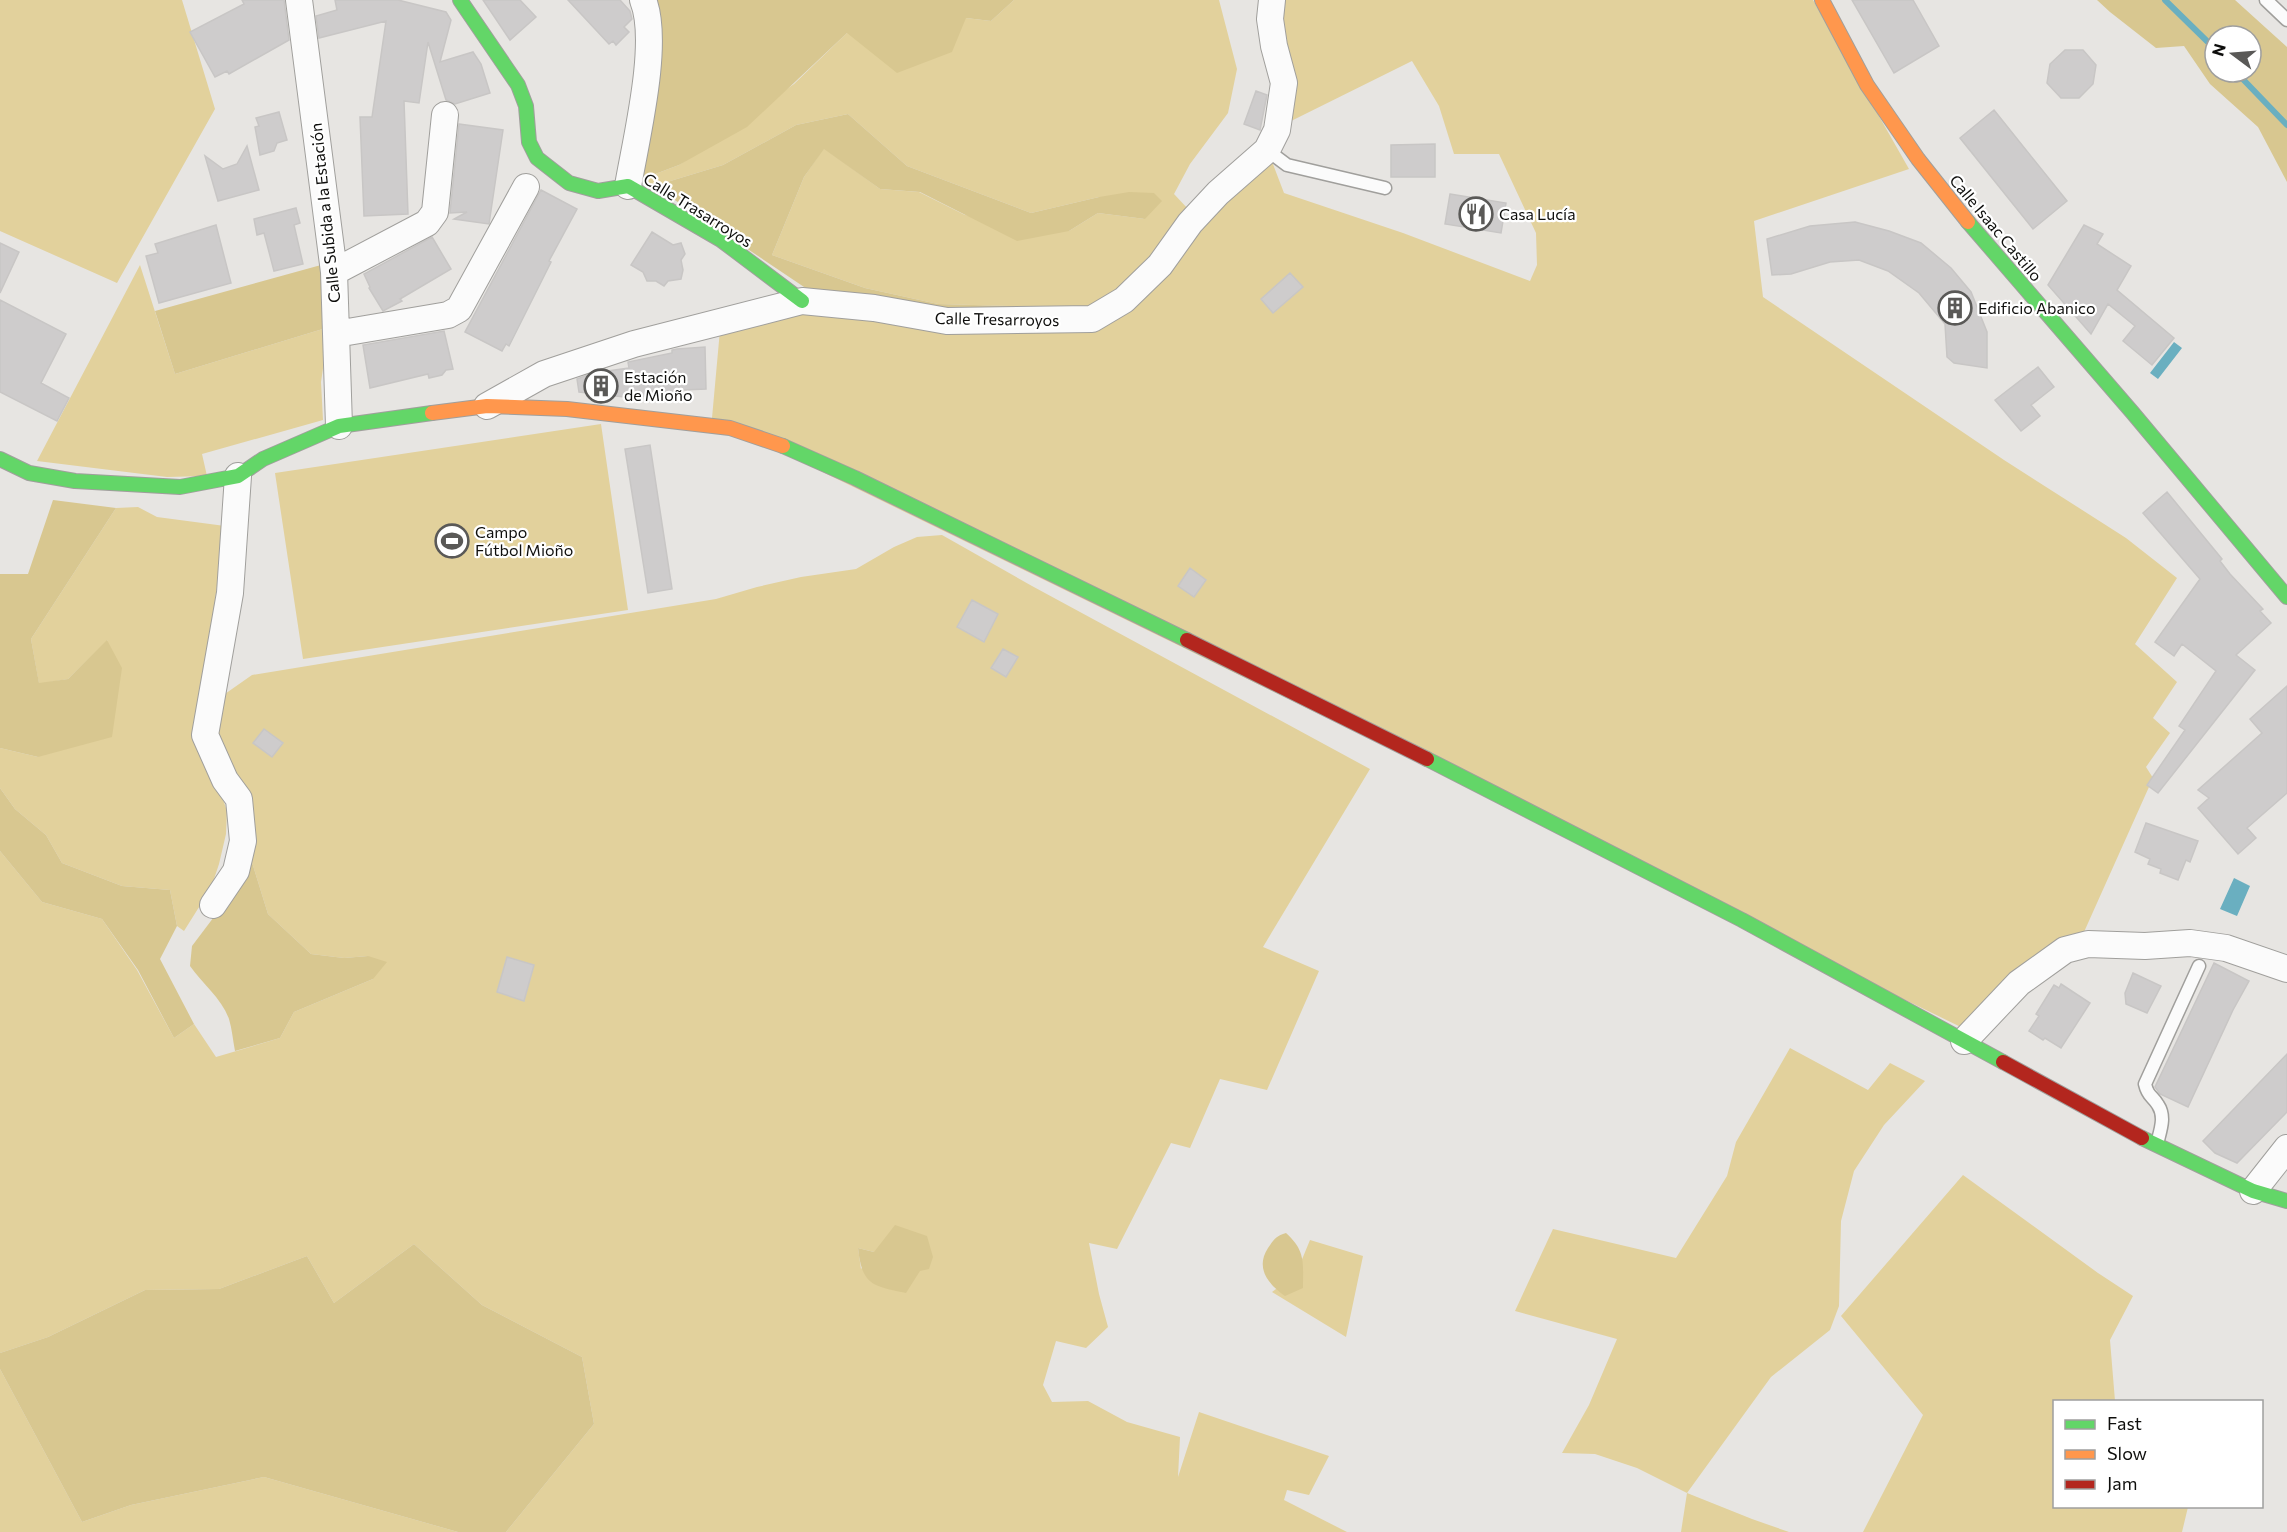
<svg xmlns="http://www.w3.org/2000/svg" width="2287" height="1532" viewBox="0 0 2287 1532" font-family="Commissioner,sans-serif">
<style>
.green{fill:#e2d19c;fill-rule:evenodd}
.forest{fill:#d8c790;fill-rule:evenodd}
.water{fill:#6aafc0}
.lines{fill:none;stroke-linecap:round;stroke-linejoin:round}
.stream{stroke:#6aafc0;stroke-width:6}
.building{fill:#cecccc;stroke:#c8c6c5;stroke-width:1.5}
.lane-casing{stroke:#a09f9c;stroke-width:15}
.street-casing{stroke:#a09f9c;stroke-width:28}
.fast-casing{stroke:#a09f9c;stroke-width:16}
.slow-casing{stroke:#a09f9c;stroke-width:16}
.jam-casing{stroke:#a09f9c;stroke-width:16}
.lane{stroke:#fbfbfb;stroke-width:12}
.street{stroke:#fbfbfb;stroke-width:26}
.fast{stroke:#63d668;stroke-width:14}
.slow{stroke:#ff974d;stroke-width:14}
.jam{stroke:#b3261e;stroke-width:14}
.labels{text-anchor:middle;stroke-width:4.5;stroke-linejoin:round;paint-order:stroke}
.street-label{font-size:16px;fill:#0e0e0c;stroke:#fff}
.poi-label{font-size:16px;fill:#0e0e0c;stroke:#fff;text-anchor:start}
</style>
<rect width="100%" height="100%" fill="#e7e5e2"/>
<!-- green -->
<path class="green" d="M0 0H182L215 109 117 283 0 231Z
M1014 0H1219L1237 69 1228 113 1190 164 1174 194 1189 210 1169 241 1107 303 1050 316 1043 307 938 304 865 288 772 255 804 177 824 148 880 189 919 192 965 215 1069 231 1098 213 1145 219 1099 197 1031 213 907 166 848 114 796 125 723 165 654 186 642 179 679 165 794 84 848 32 966 18 991 21Z
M1276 0H1813L1909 169 1754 221 1763 297 2004 460 2126 538 2177 578 2135 644 2177 682 2153 718 2170 733 2146 767 2153 778 2084 932 1967 1030 712 418 720 330 807 312 1084 327 1190 234 1271 159 1284 193 1403 233 1530 281 1537 265 1536 233 1499 154H1454L1439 106 1412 61 1281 126Z
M140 265 175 374 326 328V348L321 382 323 420 202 454 207 476 167 477 37 461Z
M601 424 628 610 303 659 275 473Z
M138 507 157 517 225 526 206 667 218 785 227 811 226 834 219 864 211 888 184 931 177 926 170 890 122 886 62 863 46 835 15 809 0 788V748L38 757 108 640 68 679 39 684 31 639 116 508Z
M942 535 1032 586 1370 769 1263 947 1319 971 1267 1090 1220 1079 1190 1148 1171 1143 1117 1249 1089 1243 1099 1294 1108 1327 1086 1348 1056 1341 1043 1385 1052 1402 1088 1401 1127 1422 1180 1437 1178 1477 1199 1412 1329 1456 1309 1495 1287 1490 1284 1500 1347 1532H506L594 1424 582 1357 482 1305 414 1244 334 1303 307 1256 219 1289 145 1290 48 1337 0 1353V851L42 902 102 919 137 970 174 1038 194 1024 216 1057 280 1038 294 1012 373 979 368 956 344 958 311 954 268 914 251 859 249 810 215 725 222 696 252 675 716 599 757 587 801 577 856 569 894 547 917 537ZM858 1248 874 1252 861 1269Z
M1790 1048 1868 1090 1890 1063 1925 1081 1884 1125 1854 1171 1841 1221 1839 1306 1830 1330 1771 1377 1687 1493 1752 1519 1789 1532H1681L1687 1493 1637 1468 1595 1454 1562 1453 1589 1405 1617 1339 1515 1311 1553 1229 1676 1258 1727 1176 1736 1142Z
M1963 1175 2098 1273 2133 1296 2110 1340 2115 1401 2054 1402V1506L2188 1507 2182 1532H1863L1923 1415 1841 1316Z
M1310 1240 1363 1256 1346 1337 1272 1292 1296 1274Z
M0 1369 82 1522 131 1505 264 1477 458 1532H0Z"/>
<!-- forest -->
<path class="forest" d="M651 0H1014L991 21 966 18 952 52 897 73 847 33 747 127 679 165 642 179Z
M2097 0H2235L2287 47V182L2258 127 2210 84 2184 46 2156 48 2110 12ZM2215 36H2251V72H2215Z
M848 114 907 166 1031 213 1099 197 1129 192 1154 193 1162 201 1145 219 1098 213 1069 231 1017 241 920 192 880 189 824 149 804 177 772 255 865 288 938 304 1043 307 1050 316 948 315 813 293 654 186 723 165 796 125Z
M321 265 326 328 175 374 155 311Z
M53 500 116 508 31 639 39 683 68 679 107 640 122 668 112 737 38 757 0 748V574H28Z
M0 788 15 809 46 835 62 863 122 886 170 890 177 926 160 959 194 1024 174 1038 138 970 102 919 42 902 0 851Z
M251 859 268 914 311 954 344 958 368 956 387 962 373 979 294 1012 280 1038 235 1051C233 1041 232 1029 229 1019 222 999 202 983 190 966L192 946 235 889Z
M895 1225 927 1236 933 1257 929 1269 920 1271 906 1293C872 1286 862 1285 858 1248L874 1252Z
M1286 1233C1306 1251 1303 1263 1303 1288L1285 1296C1268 1284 1255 1268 1268 1248 1274 1239 1276 1236 1286 1233Z
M414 1244 482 1305 582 1357 594 1424 506 1532H458L264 1477 131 1505 82 1522 0 1369V1353L48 1337 145 1290 219 1289 307 1256 334 1303Z"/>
<!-- water -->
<path class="water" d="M2174 342 2182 348 2158 379 2150 373Z
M2234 878 2250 886 2237 916 2220 909Z"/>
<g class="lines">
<!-- stream -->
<path class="stream" d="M2165 0 2215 49
M2236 72 2287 125"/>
</g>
<!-- building -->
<path class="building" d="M242 0H284L289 40 229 74 227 71 215 77 190 32 244 4Z
M335 0H398L446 12 451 20 440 62 473 52 481 64 490 93 455 104 446 100 428 42 419 103 404 101 408 214 364 216 360 117H372L386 21 319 38 316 16 337 10Z
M483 0H520L536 17 510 40Z
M568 0H620L630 11 632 19 624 27 629 32 616 45 613 41 609 44Z
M1852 0H1913L1939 46 1894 73Z
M2065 50H2083L2096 65 2093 84 2079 98H2061L2047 83 2050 64Z
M1256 91 1267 95 1260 130 1244 124Z
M1994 110 2067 201 2033 229 1960 138Z
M279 112 287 140 277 143 274 151 260 155 255 127 259 126 256 118Z
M459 124 503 130 489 224 454 219 467 212 450 213Z
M1435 144V177H1391V145Z
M247 146 259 190 218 201 205 156 223 169 237 164Z
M541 190 577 209 549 261 551 262 509 346 506 344 502 351 465 332Z
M1450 194 1506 203 1501 233 1445 224Z
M296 208 300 223 294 225 303 264 274 271 264 233 257 235 254 219Z
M1855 222 1889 231 1921 243 1951 268 1971 292 1987 332V368L1954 363 1947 357 1945 324 1919 293 1888 271 1859 260 1830 262 1791 274 1772 275 1767 239 1810 226Z
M216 225 231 283 159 303 146 256 158 253 155 244Z
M2084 225 2103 234 2097 244 2131 266 2117 290 2174 338 2152 365 2123 341 2135 326 2108 304 2091 334 2048 285Z
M652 232 673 245 681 243 685 254 681 260 683 270 681 279 668 281 664 286 656 281H647L643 272 631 265Z
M432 237 451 269 400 299 402 301 383 311 369 288 370 287 364 274Z
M0 243 19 252 0 293Z
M1290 273 1303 287 1273 313 1261 299Z
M0 300 66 334 41 383 69 398 57 421 0 392Z
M444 331 453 369 446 370 442 375 429 378 428 374 370 388 363 345Z
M705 347 706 389 682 390 634 398 579 392 577 379 593 373 629 368 628 362 672 353V350L677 349Z
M2038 367 2054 387 2031 405 2040 416 2021 431 1995 400Z
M650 445 672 589 648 593 625 449Z
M2167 492 2222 559 2220 561 2230 574 2263 609 2260 611 2271 623 2236 655 2255 670 2158 793 2147 785 2185 730 2179 726 2216 671 2182 644 2174 656 2155 642 2200 579 2143 513Z
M1190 568 1206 580 1194 597 1178 586Z
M972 600 998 614 984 642 957 627Z
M1003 649 1018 657 1006 677 991 668Z
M2287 686V793L2247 828 2256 838 2238 854 2198 808 2209 798 2198 790 2262 733 2250 719Z
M264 729 283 743 272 757 253 743Z
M2146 823 2198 841 2190 862 2186 860 2178 880 2160 873 2161 869 2148 864 2150 859 2135 852Z
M507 957 534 965 524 1001 497 992Z
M2214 963 2249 981 2233 1010 2188 1107 2160 1094 2155 1087Z
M2133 973 2161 986 2147 1013 2126 1004 2125 993Z
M2061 984 2090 1003 2061 1048 2045 1038 2043 1040 2029 1031 2039 1016 2036 1014 2054 985 2059 988Z
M2287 1054V1112L2237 1163 2215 1153 2203 1141Z"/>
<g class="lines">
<!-- lane casing -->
<g class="lane-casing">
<path id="lane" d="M2266 0 2287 20
M1267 150 1287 165 1385 188
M2157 1144C2160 1131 2166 1117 2158 1105 2152 1095 2148 1097 2145 1084L2199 966"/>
</g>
<!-- street casing -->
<g class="street-casing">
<path id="street" d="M299 0 334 272 339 426
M628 186C636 139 660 42 643 0
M334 272 427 223 435 212 445 115
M336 334 448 315 459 309 526 187
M487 406 544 374 634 344 802 301 874 308 947 321 1092 319 1124 300 1160 265 1190 223 1218 193 1267 150 1277 130 1284 83 1274 46 1270 19 1272 0
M213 905 236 871 243 841 239 799 225 780 205 735 230 593 238 476
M1964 1041 2019 983 2065 950 2088 944 2145 946 2190 943 2226 948 2287 969
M2253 1191 2287 1148"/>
</g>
<!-- fast casing -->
<g class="fast-casing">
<path id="fast" d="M460 0 518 85 526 106 529 142 537 158 569 183 598 191 628 186 721 240 802 301
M1968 222 2132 412 2287 597
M783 446 855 478 1187 640
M0 459 29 473 75 481 180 487 238 476 263 459 339 426 432 413
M1427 759 1742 920 2003 1062
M2142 1138 2253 1191 2287 1201"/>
</g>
<!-- slow casing -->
<g class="slow-casing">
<path id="slow" d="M1822 0 1867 85 1918 159 1968 222
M432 413 487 406 567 409 730 428 783 446"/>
</g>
<!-- jam casing -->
<g class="jam-casing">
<path id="jam" d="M1187 640 1427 759
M2003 1062 2142 1138"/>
</g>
<!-- lane -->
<use href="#lane" class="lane"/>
<!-- street -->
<use href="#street" class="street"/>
<!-- fast -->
<use href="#fast" class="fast"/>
<!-- slow -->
<use href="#slow" class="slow"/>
<!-- jam -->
<use href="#jam" class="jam"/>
</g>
<!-- icons -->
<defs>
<g id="restaurant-ring" transform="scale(1.725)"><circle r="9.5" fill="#fff" stroke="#5a5957" stroke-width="1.5"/><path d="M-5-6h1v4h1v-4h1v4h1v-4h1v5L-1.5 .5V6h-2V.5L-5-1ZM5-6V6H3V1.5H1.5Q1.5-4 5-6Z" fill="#5a5957"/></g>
<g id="building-ring" transform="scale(1.725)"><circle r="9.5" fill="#fff" stroke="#5a5957" stroke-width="1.5"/><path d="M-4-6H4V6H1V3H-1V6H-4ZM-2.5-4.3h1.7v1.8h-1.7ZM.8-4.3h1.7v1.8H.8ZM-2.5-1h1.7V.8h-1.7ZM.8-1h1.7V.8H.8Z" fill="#5a5957"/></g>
<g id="stadium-ring" transform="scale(1.725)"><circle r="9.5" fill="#fff" stroke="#5a5957" stroke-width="1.5"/><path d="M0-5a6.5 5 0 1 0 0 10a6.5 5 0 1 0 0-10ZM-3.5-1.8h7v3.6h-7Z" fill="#5a5957"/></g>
</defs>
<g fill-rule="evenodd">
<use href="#restaurant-ring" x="1476" y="214"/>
<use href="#building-ring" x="1955" y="308"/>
<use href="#building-ring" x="601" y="386"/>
<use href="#stadium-ring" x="452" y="541"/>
</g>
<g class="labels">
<!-- street labels -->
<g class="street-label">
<text transform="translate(698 210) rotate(32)" y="6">Calle Trasarroyos</text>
<text transform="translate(325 213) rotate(-96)" y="6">Calle Subida a la Estación</text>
<text transform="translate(1996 228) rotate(50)" y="6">Calle Isaac Castillo</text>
<text transform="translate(997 319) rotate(1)" y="6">Calle Tresarroyos</text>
</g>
<!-- poi labels -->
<g class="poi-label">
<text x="1499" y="220">Casa Lucía</text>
<text x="1978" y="314">Edificio Abanico</text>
<text x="624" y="383">Estación<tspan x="624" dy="18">de Mioño</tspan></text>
<text x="475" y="538">Campo<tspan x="475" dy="18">Fútbol Mioño</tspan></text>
</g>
</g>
<!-- legend -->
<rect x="2053" y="1400" width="210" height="108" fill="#ffffff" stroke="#9f9f9e" stroke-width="1.5"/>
<rect x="2065" y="1420" width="30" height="9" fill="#63d668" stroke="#9f9f9e" stroke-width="1.5"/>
<text x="2107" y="1430" font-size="18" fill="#0e0e0c">Fast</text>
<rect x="2065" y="1450" width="30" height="9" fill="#ff974d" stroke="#9f9f9e" stroke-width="1.5"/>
<text x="2107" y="1460" font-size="18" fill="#0e0e0c">Slow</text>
<rect x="2065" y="1480" width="30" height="9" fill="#b3261e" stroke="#9f9f9e" stroke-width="1.5"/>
<text x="2107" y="1490" font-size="18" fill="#0e0e0c">Jam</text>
<!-- north arrow -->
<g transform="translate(2233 54) rotate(286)"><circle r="28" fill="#ffffff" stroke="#9f9f9e" stroke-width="1.5"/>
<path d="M0-4.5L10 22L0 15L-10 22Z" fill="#5a5957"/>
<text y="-9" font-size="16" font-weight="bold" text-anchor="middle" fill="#0e0e0c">N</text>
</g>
</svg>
